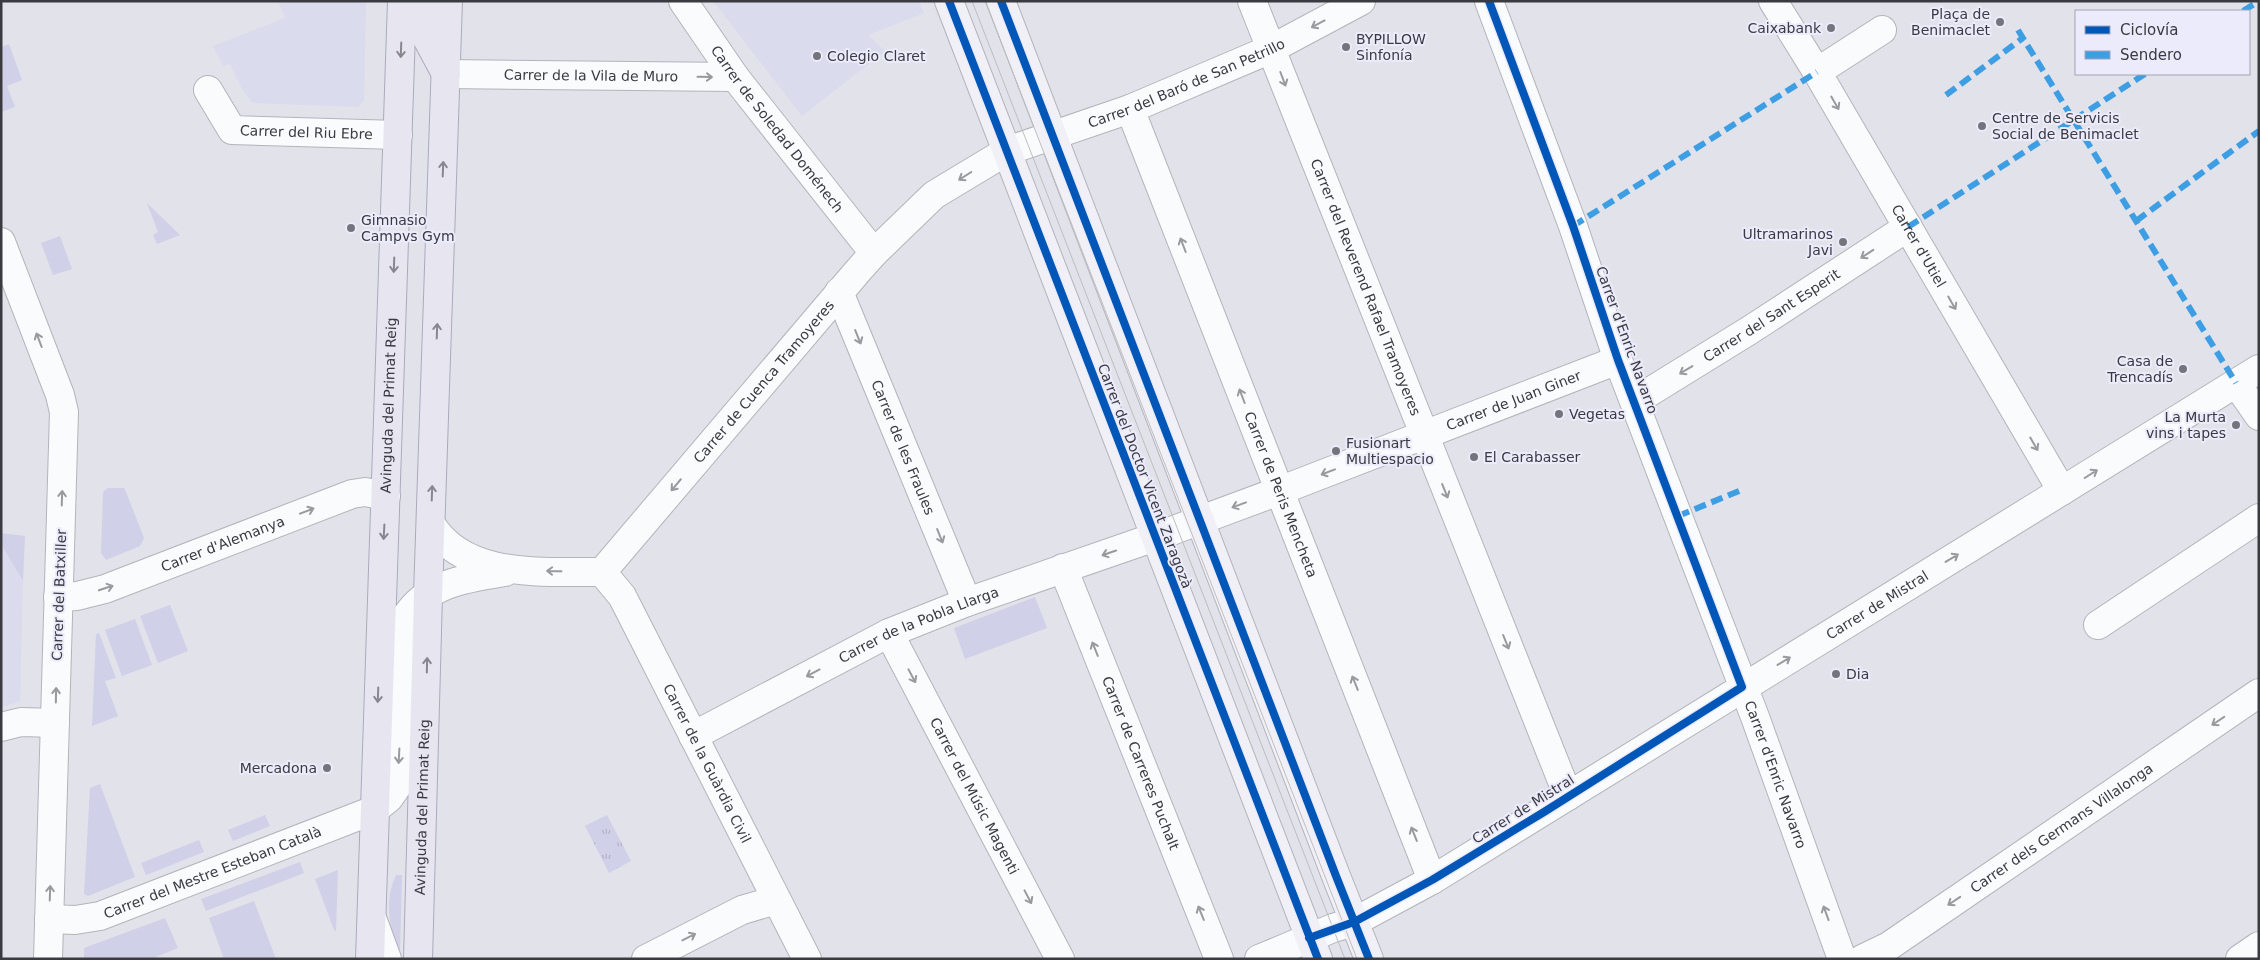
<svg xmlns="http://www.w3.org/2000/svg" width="2260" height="960" viewBox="0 0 2260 960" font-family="'DejaVu Sans',sans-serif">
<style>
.built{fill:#dadbec}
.green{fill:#d0d0e8}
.park{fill:url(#park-tufts)}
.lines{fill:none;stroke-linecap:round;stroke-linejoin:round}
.street-casing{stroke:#b3b4bb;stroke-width:30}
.secondary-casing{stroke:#b3b4bb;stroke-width:30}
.primary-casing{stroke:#abaabc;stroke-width:30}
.street{stroke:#fafbfc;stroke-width:28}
.secondary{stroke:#f1f0f6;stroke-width:28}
.primary{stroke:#e7e6f0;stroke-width:28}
.tram{stroke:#bebec0;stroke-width:1}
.quiet{stroke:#3e9ee3;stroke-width:6;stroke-dasharray:12 6;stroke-linecap:butt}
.cycleway-casing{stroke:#ebebfc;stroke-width:11}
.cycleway{stroke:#0057b8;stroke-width:8}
.oneway{stroke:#9a9a9e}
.oneway2{stroke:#888790}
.poi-dot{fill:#74757c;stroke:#ebebfc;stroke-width:2}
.labels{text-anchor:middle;stroke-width:4;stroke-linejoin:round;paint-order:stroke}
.poi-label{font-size:14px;fill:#3a3a41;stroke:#ebebfc;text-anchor:start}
.street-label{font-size:14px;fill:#3a3a41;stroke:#ebebfc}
</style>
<defs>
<pattern id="park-tufts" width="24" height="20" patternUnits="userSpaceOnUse" patternTransform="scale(1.25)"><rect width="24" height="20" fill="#d0d0e8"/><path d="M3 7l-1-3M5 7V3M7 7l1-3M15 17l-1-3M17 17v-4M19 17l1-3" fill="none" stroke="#b3b3c8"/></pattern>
</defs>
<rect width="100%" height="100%" fill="#e1e2ea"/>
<!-- built -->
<path class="built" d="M278 1H366L364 100 358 107 255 103 251 101 242 89 230 64 223 66 213 46 285 18Z
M713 1H919L924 13 868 35 885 51 802 116Z
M1 544 23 581 20 701 1 708Z"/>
<!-- green -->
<path class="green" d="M9 44 22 80 7 86 15 107 1 112V47Z
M147 203 180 235 157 244 153 235 158 232Z
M60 236 72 269 53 275 41 243Z
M108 488H124L126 492 144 538 140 546 106 560 101 553 103 492Z
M1 533 25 536 23 581 1 544Z
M1035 597 1047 628 965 659 954 628Z
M170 605 188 651 158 663 140 616Z
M135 619 152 665 122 676 105 630Z
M99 633 116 678 105 681 118 716 92 726 96 634Z
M100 784 135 877 88 896 84 894 90 788Z
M265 815 270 826 233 841 228 830Z
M199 840 204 852 146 875 141 863Z
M300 862 304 873 206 911 201 899Z
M338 870 336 931 334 930 315 879Z
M396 875H402L400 953 396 951C390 925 384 900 396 875Z
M254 901 276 959H224L209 918Z
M165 918 178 948 151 959H84V948Z"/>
<!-- park -->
<path class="park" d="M607 815 631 861 609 873 585 826Z"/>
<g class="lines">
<!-- street casing -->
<g class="street-casing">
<g id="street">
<path id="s1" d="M683 1 735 77 874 253"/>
<path id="s2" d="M1252 1 1568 796"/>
<path id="s3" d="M1489 1 1573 226 1618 360 1755 717 1842 959"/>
<path id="s4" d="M1773 1 1817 72 2062 491"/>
<path d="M1817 72 1882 30"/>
<path id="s5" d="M446 74 735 77"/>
<path id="s6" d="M208 90 232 130 398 135"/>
<path id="s7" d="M1130 109 1432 880"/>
<path d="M1 242 60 395 64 412 48 959"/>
<path id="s8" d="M839 292 967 602"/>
<path d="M2236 383 2259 416"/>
<path id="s9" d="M1635 401 1750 330 1908 227"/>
<path id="s10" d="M431 524C465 580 544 571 602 572L857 272 874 253 934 195 1007 151 1130 109 1271 49 1361 1"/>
<path id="s11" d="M1063 568 1219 959"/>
<path id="s12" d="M602 572 622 596 807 959"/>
<path id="s13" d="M58 597 77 596 105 589 352 494 365 492 386 496"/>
<path d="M2098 625 2259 518"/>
<path id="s14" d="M889 633 1060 959"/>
<path d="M1 727 21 722 55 723"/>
<path id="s15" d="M693 736 889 633 967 602 1155 537 1279 491 1618 360"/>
<path d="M372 918 387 959"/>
<path id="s16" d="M49 919 75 920 100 916 374 810 389 798 398 785 405 618C427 583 467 578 505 572"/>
<path d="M646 959 742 910 776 900"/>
<path id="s17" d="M1259 959 1333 928 1354 922 1432 880 2259 369"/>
<path id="s18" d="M1862 959 1889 946 2259 693"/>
<path d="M2240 959 2259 946"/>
</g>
</g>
<!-- secondary casing -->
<g class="secondary-casing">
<path id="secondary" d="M949 1 1318 959
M1001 1 1336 876 1369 959"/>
</g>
<!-- primary casing -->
<g class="primary-casing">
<g id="primary">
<path d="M423 1 424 33 446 74"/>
<path id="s19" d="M370 959 402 1"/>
<path id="s20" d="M418 959 428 595 448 1"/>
</g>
</g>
<!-- street -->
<use href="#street" class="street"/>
<!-- secondary -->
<use href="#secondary" class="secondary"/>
<!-- primary -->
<use href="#primary" class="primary"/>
<!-- tram -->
<path class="tram" d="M972 1 1345 959
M985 1 1357 959"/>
<!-- quiet -->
<path class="quiet" d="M2243 11 2259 1
M2018 30 2236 383
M1946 95 2023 38
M2136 221 2259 131
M1573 226 1817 72
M1908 227 2145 74
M1678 516 1744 489"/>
<!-- cycleway casing -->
<g class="cycleway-casing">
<path id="cycleway" d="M949 1 1318 959
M1001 1 1336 876 1369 959
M1309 938 1354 922 1432 880 1544 812 1742 687 1618 360 1573 226 1489 1"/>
</g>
<!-- cycleway -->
<use href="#cycleway" class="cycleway"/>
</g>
<!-- one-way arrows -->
<defs><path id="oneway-shaft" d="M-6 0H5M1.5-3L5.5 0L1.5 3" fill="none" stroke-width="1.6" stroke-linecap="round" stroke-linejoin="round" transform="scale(1.25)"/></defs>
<g class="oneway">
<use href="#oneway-shaft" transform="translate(1318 24) rotate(152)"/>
<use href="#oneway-shaft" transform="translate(705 77) rotate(1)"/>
<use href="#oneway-shaft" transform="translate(1283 79) rotate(69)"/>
<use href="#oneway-shaft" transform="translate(1835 103) rotate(60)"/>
<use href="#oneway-shaft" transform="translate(965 176) rotate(148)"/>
<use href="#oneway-shaft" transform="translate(1183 245) rotate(-111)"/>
<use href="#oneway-shaft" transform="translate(1867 254) rotate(147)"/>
<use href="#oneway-shaft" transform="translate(1952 303) rotate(60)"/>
<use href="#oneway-shaft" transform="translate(858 337) rotate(68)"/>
<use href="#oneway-shaft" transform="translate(39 340) rotate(-111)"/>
<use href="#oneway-shaft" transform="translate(1686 370) rotate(149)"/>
<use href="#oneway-shaft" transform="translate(1242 396) rotate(-111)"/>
<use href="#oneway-shaft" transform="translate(2034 444) rotate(60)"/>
<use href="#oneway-shaft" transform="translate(1328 472) rotate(159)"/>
<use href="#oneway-shaft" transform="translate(2091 474) rotate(-32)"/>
<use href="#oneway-shaft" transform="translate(676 485) rotate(130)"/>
<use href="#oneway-shaft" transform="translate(1445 491) rotate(68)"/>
<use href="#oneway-shaft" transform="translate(62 498) rotate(-88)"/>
<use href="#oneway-shaft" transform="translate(1239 505) rotate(160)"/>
<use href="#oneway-shaft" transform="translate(307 511) rotate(-21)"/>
<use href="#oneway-shaft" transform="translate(940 536) rotate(68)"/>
<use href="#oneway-shaft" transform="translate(1109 553) rotate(161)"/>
<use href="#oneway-shaft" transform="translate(1952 558) rotate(-31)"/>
<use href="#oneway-shaft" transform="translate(554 571) rotate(-179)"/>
<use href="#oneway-shaft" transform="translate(106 588) rotate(-18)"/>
<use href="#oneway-shaft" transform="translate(1506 642) rotate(68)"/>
<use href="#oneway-shaft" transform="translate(1095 649) rotate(-112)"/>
<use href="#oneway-shaft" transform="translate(1784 661) rotate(-31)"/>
<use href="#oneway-shaft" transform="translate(813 673) rotate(152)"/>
<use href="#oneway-shaft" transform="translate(912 676) rotate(62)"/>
<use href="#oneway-shaft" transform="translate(1355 683) rotate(-112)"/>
<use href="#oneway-shaft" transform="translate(56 695) rotate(-89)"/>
<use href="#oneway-shaft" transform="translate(2218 721) rotate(146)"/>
<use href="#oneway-shaft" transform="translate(399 756) rotate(93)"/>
<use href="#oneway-shaft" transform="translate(1414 834) rotate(-112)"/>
<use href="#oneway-shaft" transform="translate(50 893) rotate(-88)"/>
<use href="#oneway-shaft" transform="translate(1028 897) rotate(62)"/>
<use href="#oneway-shaft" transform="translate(1954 901) rotate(146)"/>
<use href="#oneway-shaft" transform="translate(1201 913) rotate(-112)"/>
<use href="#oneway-shaft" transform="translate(1826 913) rotate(-110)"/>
<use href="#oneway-shaft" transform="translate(689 937) rotate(-27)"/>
</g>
<g class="oneway2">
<use href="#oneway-shaft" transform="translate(401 50) rotate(92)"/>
<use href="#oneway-shaft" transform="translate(443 169) rotate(-88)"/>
<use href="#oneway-shaft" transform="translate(394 265) rotate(92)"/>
<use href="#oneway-shaft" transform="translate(437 331) rotate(-88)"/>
<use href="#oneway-shaft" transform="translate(432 493) rotate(-88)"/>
<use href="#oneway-shaft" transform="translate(384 532) rotate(93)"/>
<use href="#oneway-shaft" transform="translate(427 665) rotate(-89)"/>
<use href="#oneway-shaft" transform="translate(378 695) rotate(92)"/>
</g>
<!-- markers -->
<g class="poi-dot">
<circle cx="2000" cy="22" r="5"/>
<circle cx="1831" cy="28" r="5"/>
<circle cx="1346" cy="47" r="5"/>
<circle cx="817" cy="56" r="5"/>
<circle cx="1982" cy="126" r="5"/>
<circle cx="351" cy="228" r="5"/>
<circle cx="1843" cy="242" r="5"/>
<circle cx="2183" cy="369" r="5"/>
<circle cx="1559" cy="414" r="5"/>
<circle cx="2236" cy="425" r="5"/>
<circle cx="1336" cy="451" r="5"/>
<circle cx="1474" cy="457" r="5"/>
<circle cx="1836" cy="674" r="5"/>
<circle cx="327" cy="768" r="5"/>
</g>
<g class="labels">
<!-- poi labels -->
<g class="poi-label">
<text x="1990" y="19" text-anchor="end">Plaça de<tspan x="1990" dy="16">Benimaclet</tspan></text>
<text x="1821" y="33" text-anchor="end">Caixabank</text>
<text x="1356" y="44">BYPILLOW<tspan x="1356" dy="16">Sinfonía</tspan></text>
<text x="827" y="61">Colegio Claret</text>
<text x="1992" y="123">Centre de Servicis<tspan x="1992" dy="16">Social de Benimaclet</tspan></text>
<text x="361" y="225">Gimnasio<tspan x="361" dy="16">Campvs Gym</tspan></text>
<text x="1833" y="239" text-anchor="end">Ultramarinos<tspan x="1833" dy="16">Javi</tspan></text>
<text x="2173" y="366" text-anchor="end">Casa de<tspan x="2173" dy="16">Trencadís</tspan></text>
<text x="1569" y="419">Vegetas</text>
<text x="2226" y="422" text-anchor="end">La Murta<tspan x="2226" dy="16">vins i tapes</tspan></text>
<text x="1346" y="448">Fusionart<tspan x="1346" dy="16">Multiespacio</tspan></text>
<text x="1484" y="462">El Carabasser</text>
<text x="1846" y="679">Dia</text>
<text x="317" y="773" text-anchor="end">Mercadona</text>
</g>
<!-- street labels -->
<g class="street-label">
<text dy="5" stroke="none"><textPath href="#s5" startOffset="145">Carrer de la Vila de Muro</textPath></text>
<text dy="5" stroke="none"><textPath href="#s10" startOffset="966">Carrer del Baró de San Petrillo</textPath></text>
<text dy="5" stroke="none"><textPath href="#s1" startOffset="159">Carrer de Soledad Doménech</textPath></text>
<text dy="5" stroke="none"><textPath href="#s6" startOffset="121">Carrer del Riu Ebre</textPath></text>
<text dy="5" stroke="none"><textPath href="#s4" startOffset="285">Carrer d'Utiel</textPath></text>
<text dy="5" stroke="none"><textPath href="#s2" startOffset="308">Carrer del Reverend Rafael Tramoyeres</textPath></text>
<text dy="5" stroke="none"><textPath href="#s9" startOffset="161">Carrer del Sant Esperit</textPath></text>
<text transform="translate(1627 340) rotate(70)" y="5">Carrer d'Enric Navarro</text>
<text dy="5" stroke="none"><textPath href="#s10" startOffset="436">Carrer de Cuenca Tramoyeres</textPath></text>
<text dy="5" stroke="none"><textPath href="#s15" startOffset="888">Carrer de Juan Giner</textPath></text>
<text dy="5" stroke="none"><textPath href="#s19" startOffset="554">Avinguda del Primat Reig</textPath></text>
<text dy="5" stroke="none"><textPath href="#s8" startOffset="168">Carrer de les Fraules</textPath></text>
<text transform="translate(1145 476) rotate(69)" y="5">Carrer del Doctor Vicent Zaragozà</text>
<text dy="5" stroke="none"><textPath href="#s7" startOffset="414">Carrer de Peris Mencheta</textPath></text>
<text dy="5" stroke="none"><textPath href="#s13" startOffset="174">Carrer d'Alemanya</textPath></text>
<text transform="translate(59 595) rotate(-88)" y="5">Carrer del Batxiller</text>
<text dy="5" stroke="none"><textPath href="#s17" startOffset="714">Carrer de Mistral</textPath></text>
<text dy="5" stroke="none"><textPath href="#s15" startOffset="252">Carrer de la Pobla Llarga</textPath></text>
<text dy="5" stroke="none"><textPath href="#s12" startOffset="219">Carrer de la Guàrdia Civil</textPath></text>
<text dy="5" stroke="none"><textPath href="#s11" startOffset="210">Carrer de Carreres Puchalt</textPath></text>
<text dy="5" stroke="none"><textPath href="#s3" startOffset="825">Carrer d'Enric Navarro</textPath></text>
<text dy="5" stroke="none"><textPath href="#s14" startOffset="184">Carrer del Músic Magenti</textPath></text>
<text dy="5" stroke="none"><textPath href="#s20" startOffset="152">Avinguda del Primat Reig</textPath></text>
<text transform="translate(1523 809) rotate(-32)" y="5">Carrer de Mistral</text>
<text dy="5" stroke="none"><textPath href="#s18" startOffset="239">Carrer dels Germans Villalonga</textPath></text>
<text dy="5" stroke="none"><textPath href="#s16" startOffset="172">Carrer del Mestre Esteban Català</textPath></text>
</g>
</g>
<!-- border -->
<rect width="2260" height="960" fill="none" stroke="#3a3a41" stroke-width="5"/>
<!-- legend -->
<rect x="2075" y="10" width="175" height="65" fill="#ebebfc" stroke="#a4a4b1"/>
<rect x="2085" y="26" width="25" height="8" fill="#0057b8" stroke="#a4a4b1"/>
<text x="2120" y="35" font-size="15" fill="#3a3a41">Ciclovía</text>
<rect x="2085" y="51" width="25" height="8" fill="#3e9ee3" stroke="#a4a4b1"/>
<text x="2120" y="60" font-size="15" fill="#3a3a41">Sendero</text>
</svg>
